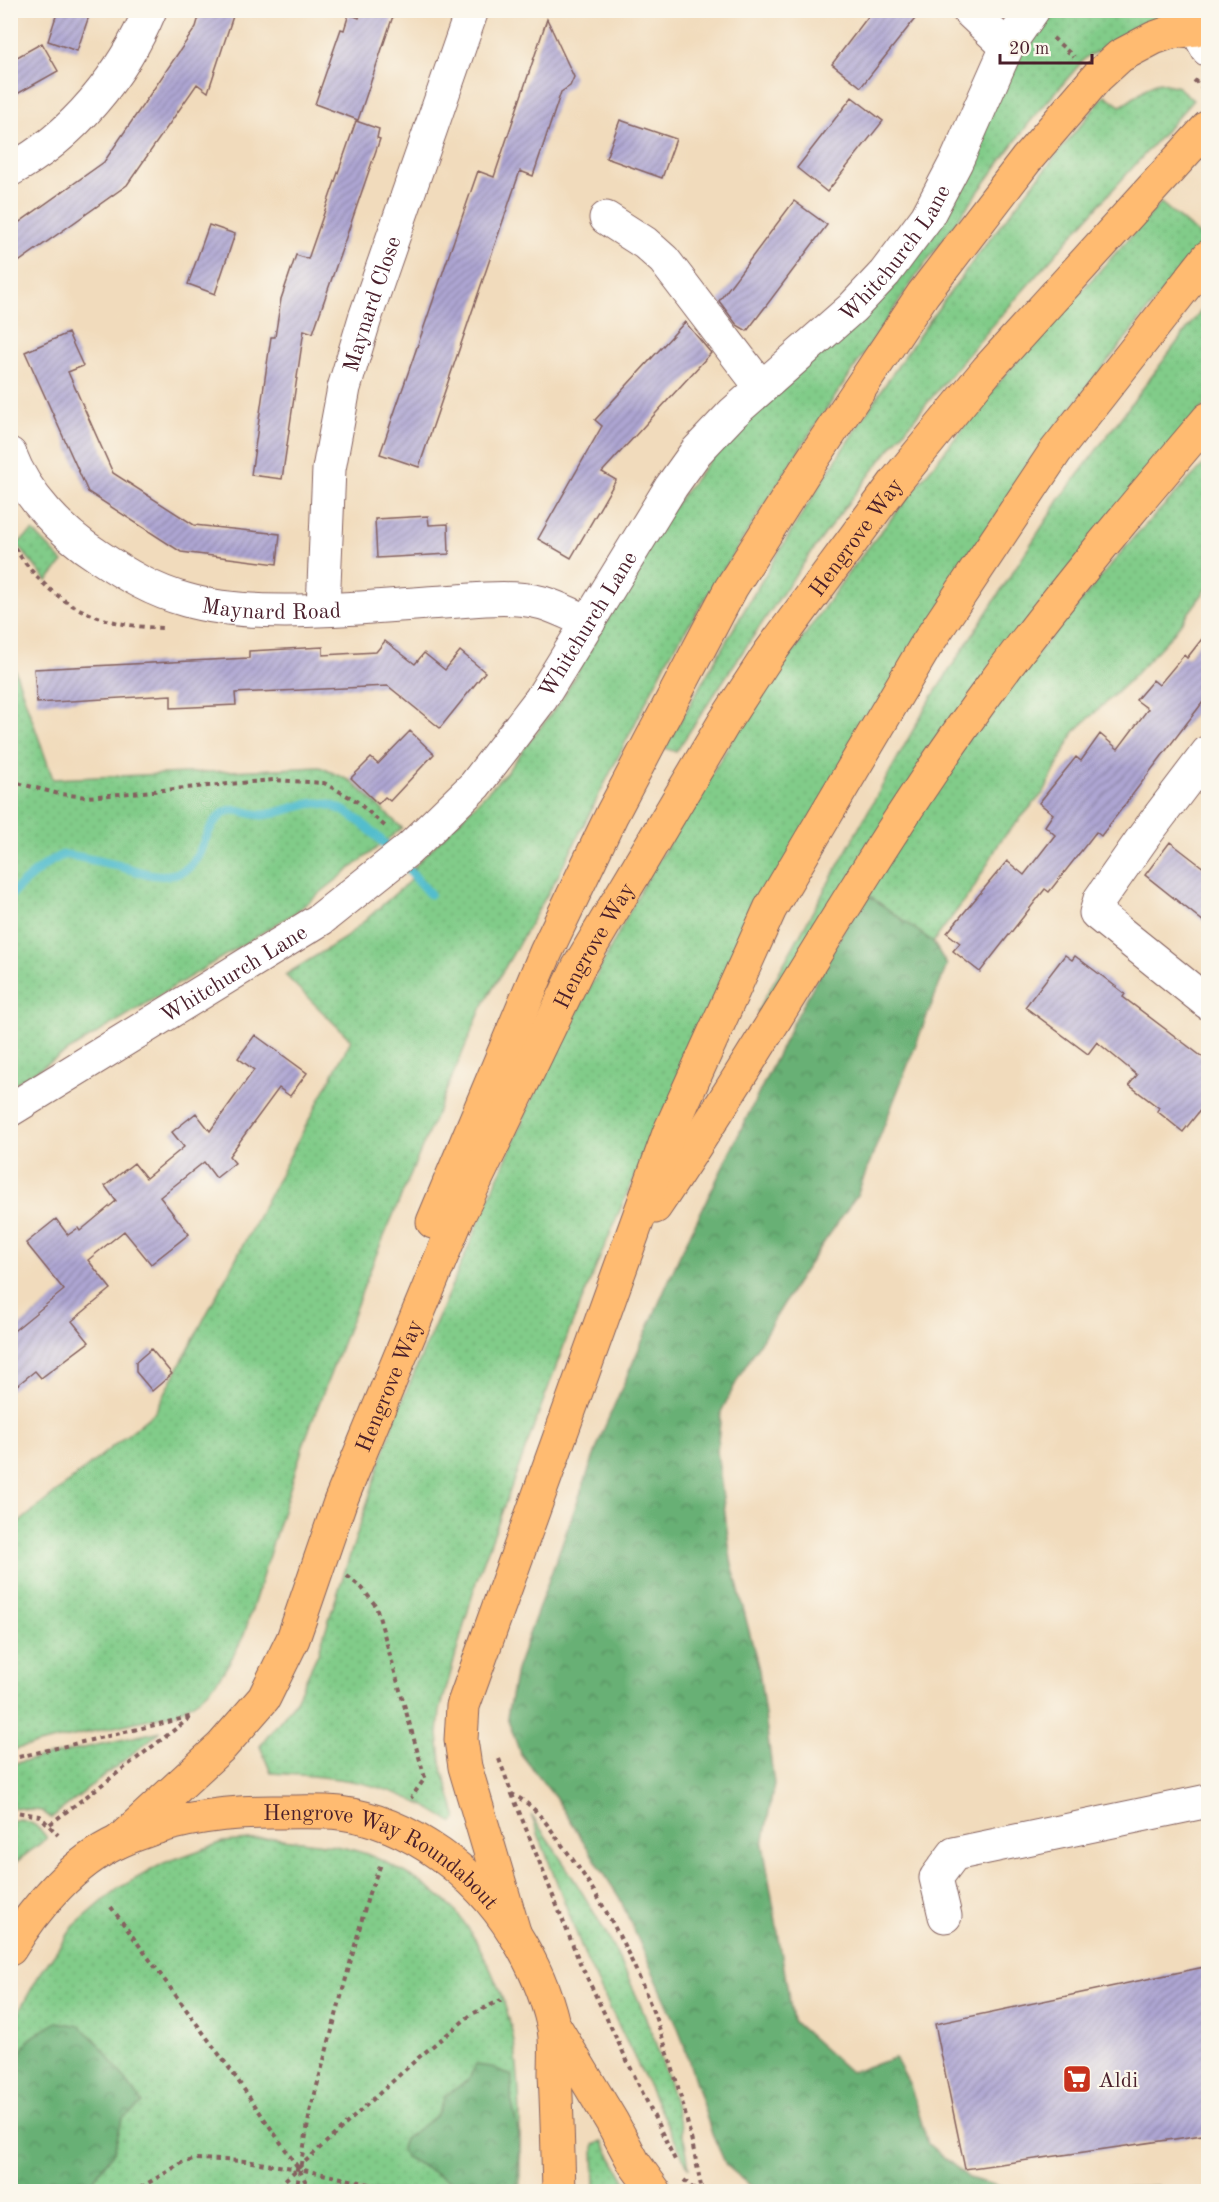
<svg xmlns="http://www.w3.org/2000/svg" width="1219" height="2202" viewBox="0 0 1219 2202" font-family="'Old Standard TT',serif">
<style>
.grass{fill:url(#grass-dots);stroke:#66765a;stroke-width:1.5}
.forest{fill:url(#forest-crowns);stroke:#596850;stroke-width:1.5}
.lines{fill:none;stroke-linecap:round;stroke-linejoin:round}
.stream{stroke:#52bdcd;stroke-width:9}
.building{fill:url(#building-hatch)}
.minor-casing{stroke:#84615e;stroke-width:35}
.highway-casing{stroke:#84615e;stroke-width:35}
.path{stroke:#84615e;stroke-width:4;stroke-dasharray:4.5 4.5;stroke-linecap:butt}
.minor{stroke:#fff;stroke-width:33}
.highway{stroke:#ffbb71;stroke-width:33}
.labels{text-anchor:middle;stroke-width:4.5;stroke-linejoin:round;paint-order:stroke}
.street-label{font-size:22px;fill:#4a1f2b;stroke:#fbf7ec}
.poi-label{font-size:22px;fill:#4a1f2b;stroke:#fbf7ec;text-anchor:start}
</style>
<defs>
<pattern id="grass-dots" width="8" height="8" patternUnits="userSpaceOnUse" patternTransform="scale(1.5)"><rect width="8" height="8" fill="#81cc89"/><path d="M2 2h.1M6 6h.1" fill="none" stroke="#71af76" stroke-width="1.8" stroke-linecap="round"/></pattern>
<pattern id="forest-crowns" width="20" height="18" patternUnits="userSpaceOnUse" patternTransform="scale(1.5)"><rect width="20" height="18" fill="#68b075"/><path d="M2 6a3 3 0 1 1 6 0M12 15a3 3 0 1 1 6 0" fill="none" stroke="#588f60"/></pattern>
<pattern id="building-hatch" width="6" height="6" patternUnits="userSpaceOnUse" patternTransform="scale(1.5)"><rect width="6" height="6" fill="#aea6d3"/><path d="M-1 1l2-2M0 6l6-6M5 7l2-2" fill="none" stroke="#9087ab"/></pattern>
</defs>
<rect width="100%" height="100%" fill="#fbf7ec"/>
<filter id="ink" filterUnits="userSpaceOnUse"><feTurbulence type="fractalNoise" baseFrequency=".0167" numOctaves="2"/><feDisplacementMap in="SourceGraphic" scale="12" xChannelSelector="R" yChannelSelector="G"/><feConvolveMatrix kernelMatrix="1 2 1 2 8 2 1 2 1" color-interpolation-filters="sRGB"/></filter>
<filter id="wash" filterUnits="userSpaceOnUse"><feTurbulence type="fractalNoise" baseFrequency=".008" numOctaves="4" result="noise"/><feDisplacementMap in="SourceGraphic" scale="24" xChannelSelector="R" yChannelSelector="G"/><feGaussianBlur stdDeviation="1.35" result="paint"/><feColorMatrix in="noise" values="0 0 0 0 0 0 0 0 0 0 0 0 0 0 0 0 0 1.4 0 .05"/><feComposite in="paint" operator="in"/></filter>
<g filter="url(#wash)">
<rect width="100%" height="100%" fill="#f1dbbc"/>
<!-- grass -->
<path class="grass" d="M1054 11H1168L1167 17 1086 57 1029 123 919 272 803 444 668 658 558 876 482 1007 374 1260 305 1440 244 1635C228 1668 211 1697 176 1713L11 1750V1529L155 1412 351 1040 285 975 345 938 414 877V867L506 773 562 699 667 515 731 433 825 346 1032 34Z
M1159 82 1178 87 1193 100C1079 228 962 354 858 490 793 574 735 663 676 752L665 748C754 591 846 433 954 287 1002 221 1054 158 1105 95L1120 106C1135 100 1142 87 1159 82Z
M1161 203 1204 239 1030 460 761 912 625 1198 570 1329 476 1582 440 1711 438 1735 442 1768 457 1818 453 1823C392 1782 343 1777 271 1773L260 1746 295 1702 318 1653 396 1415 532 1099 644 884 741 726 849 572 1005 375Z
M1208 301V401L1162 455 766 1012H757L927 705 1060 499Z
M1208 460V587L1172 635 1130 680 1074 732 1044 792 1001 840 973 889 933 942 864 892 956 752 1134 537Z
M33 531 63 562 47 581 17 544Z
M11 659 53 779 320 767 351 781 402 828 296 912 11 1086Z
M161 1731 51 1818 42 1811 11 1807V1764Z
M531 1815C595 1906 642 1989 673 2097 679 2121 687 2144 689 2169L587 1961Z
M20 1820C33 1822 39 1827 47 1838L11 1866V1822Z
M275 1838C305 1842 340 1844 369 1855 396 1866 434 1888 453 1909 480 1938 506 1999 513 2036 522 2088 520 2140 520 2191L11 2192V2026L38 1977 74 1926 117 1889 164 1863 223 1842Z
M602 2141 631 2191H595L594 2145Z"/>
<!-- forest -->
<path class="forest" d="M864 892 933 942 947 965 857 1195 802 1274 740 1375 721 1412 717 1451 731 1560 759 1670 774 1784 763 1845 793 2021 850 2072 895 2058 910 2085 928 2144 969 2178 1015 2191H757L726 2165 711 2131 679 2030 619 1897 557 1800 520 1753 507 1717 516 1670 603 1431 679 1257 791 1027Z
M57 2022 80 2026 99 2044 143 2103 122 2119 114 2152 86 2190 11 2191C6 2167 12 2056 29 2040 37 2033 48 2028 57 2022Z
M476 2065 492 2067 512 2076 511 2099 519 2135 517 2191H468L405 2157 401 2148 404 2139 436 2116 445 2096 468 2080Z
M1157 2186V2191H1072Z"/>
<g class="lines">
<!-- stream -->
<path class="stream" d="M10 896C20 885 50 858 64 855 68 854 118 865 126 868 140 872 155 877 170 875 204 871 199 835 220 816 233 803 247 815 262 815 281 814 297 804 316 803 355 801 404 866 430 894"/>
</g>
<g id="blocks">
<!-- building -->
<path class="building" d="M58 10H91L77 51 48 41Z
M201 10H235L208 92 197 84 127 185 10 268V229L104 162 196 27Z
M362 10H395L358 120 315 104 341 29 344 30 349 14 359 18Z
M873 10H922L861 87 832 64Z
M547 19 574 77 570 86 561 92 533 176 520 171 419 467 380 454 478 171 494 177Z
M42 43 58 71 10 98V61Z
M852 97 883 121 827 192 797 168Z
M620 120 676 139 662 178 606 158Z
M356 121 379 129 377 138 380 139 313 333 304 330 282 479 251 475 271 337H275L281 299 296 255 308 259Z
M794 201 827 225 747 331 737 325 719 301Z
M209 225 235 234 215 294 188 284Z
M685 322 711 353 602 472 616 480 571 558 538 539 602 426 595 420Z
M68 333 83 366 68 372 113 473 194 525 280 534 277 564 181 552 88 492 25 352Z
M428 516 429 525 448 524 449 554 377 558 375 519Z
M1209 630V694L1101 836 1096 832 1049 892 1045 889 980 972 953 951 960 943 947 933 1007 861 1024 875 1055 835 1045 826 1053 814 1039 803 1076 757 1081 761 1100 734 1118 749 1148 709 1136 700 1153 680 1159 685 1184 655 1187 658Z
M385 641 415 664 424 653 445 670 460 651 485 672 440 728 388 686 235 693 236 705 171 708V695L37 703 34 669 249 658V651L323 647V655L376 652Z
M410 731 434 754 390 801 385 797 378 804 351 778 371 758 378 764Z
M1170 842 1209 872V926L1145 875Z
M1065 955 1072 960 1075 956 1106 979 1125 994 1123 997 1209 1062V1099L1183 1132 1157 1111 1159 1108 1129 1085 1137 1075 1097 1042 1088 1054 1025 1007Z
M255 1035 307 1073 290 1096 279 1088 229 1156 235 1163 216 1178 204 1162 160 1197 189 1234 151 1264 124 1231 88 1260 111 1289 72 1321 89 1342 41 1378 35 1371 10 1391V1334L64 1290 26 1243 56 1219 68 1235 78 1228 80 1231 116 1201 105 1186 134 1163 146 1178 184 1147 172 1132 196 1113 210 1131 254 1070 238 1058Z
M151 1349 172 1374 152 1391 136 1372V1362Z
M1209 1966V2134L965 2169 935 2024Z"/>
</g>
</g>
<g filter="url(#ink)">
<use href="#blocks" fill-opacity="0" stroke="#84615e" stroke-width="1.5"/>
<g class="lines">
<!-- minor casing -->
<g class="minor-casing">
<g id="minor">
<path d="M968 10 1007 47"/>
<path d="M1196 29 1208 50"/>
<path d="M10 170C72 138 124 73 150 10"/>
<path d="M606 218 645 243 664 260 761 387"/>
<path id="s1" d="M10 454C25 495 62 533 98 556 126 575 153 591 186 600 258 621 369 606 444 602 476 600 512 595 543 603 559 608 574 616 589 622"/>
<path id="s2" d="M323 608 329 469 344 388 365 318 472 10"/>
<path d="M1208 752 1145 835 1100 899 1096 913 1208 1003"/>
<path id="s3" d="M10 1110 321 919 409 849 475 785 541 699 671 487 696 452 733 413 852 308 885 273 927 217 956 162 1007 47 1033 10"/>
<path d="M945 1916 936 1878 954 1854 1208 1801"/>
</g>
</g>
<!-- highway casing -->
<g class="highway-casing">
<g id="highway">
<path d="M655 1207C771 1036 869 852 992 686 1060 594 1134 506 1208 419"/>
<path d="M433 1222 546 952 612 814 731 588 810 463 923 294 1026 160 1097 77 1120 56 1154 38 1171 32 1196 29 1195 10"/>
<path id="s4" d="M118 1842 222 1746 264 1698 293 1639 340 1502 457 1219 578 968 725 721 768 655 897 480 988 369 1208 127"/>
<path d="M514 1932 465 1767 461 1740 463 1706 669 1133 770 909 925 647 1055 452 1208 257"/>
<path id="s5" d="M10 1949C35 1907 74 1862 118 1842 170 1818 226 1811 281 1812 301 1812 321 1811 340 1813 410 1822 478 1874 514 1933 531 1960 546 1993 553 2024 557 2039 555 2058 555 2074 557 2113 558 2152 559 2192"/>
<path d="M555 2027 612 2122 634 2163 655 2192"/>
</g>
</g>
<!-- path -->
<path class="path" d="M1053 38 1074 57
M1194 80 1208 93
M10 540C45 600 93 626 162 628
M10 781 59 794 87 797 273 780 324 783 355 800 386 827
M347 1576 362 1588 376 1606 425 1778 411 1798
M10 1759 193 1716
M499 1759 512 1794C535 1805 547 1824 562 1845 638 1944 680 2069 702 2192
M512 1794 580 1963 676 2162
M10 1811 40 1816 58 1835
M50 1824 190 1718
M111 1907 232 2072 299 2169 311 2192
M684 2180 697 2192
M133 2192 182 2163 197 2159 245 2161 299 2169 407 2192
M272 2192 418 2058 472 2014 501 2000
M296 2192 310 2112 369 1893 382 1862"/>
<!-- minor -->
<use href="#minor" class="minor"/>
<!-- highway -->
<use href="#highway" class="highway"/>
</g>
</g>
<!-- icons -->
<defs>
<g id="supermarket-square" transform="scale(1.5)"><rect x="-9" y="-9" width="18" height="18" rx="4" fill="#c8321e" stroke="#fbf7ec"/><path d="M-6-5.5h2.5l.6 2H6L4.5 2H-2.5L-4.4-4H-6ZM-1.5 3.2a1.3 1.3 0 1 0 .1 0ZM3 3.2a1.3 1.3 0 1 0 .1 0Z" fill="#fff"/></g>
</defs>
<g fill-rule="evenodd">
<use href="#supermarket-square" x="1077" y="2079"/>
</g>
<g class="labels">
<!-- street labels -->
<g class="street-label">
<text dy="8" stroke="none"><textPath href="#s3" startOffset="1252">Whitchurch Lane</textPath></text>
<text dy="8" stroke="none"><textPath href="#s2" startOffset="310">Maynard Close</textPath></text>
<text dy="8" stroke="none"><textPath href="#s4" startOffset="1514">Hengrove Way</textPath></text>
<text dy="8" stroke="none"><textPath href="#s1" startOffset="322">Maynard Road</textPath></text>
<text dy="8" stroke="none"><textPath href="#s3" startOffset="766">Whitchurch Lane</textPath></text>
<text dy="8" stroke="none"><textPath href="#s4" startOffset="1028">Hengrove Way</textPath></text>
<text dy="8" stroke="none"><textPath href="#s3" startOffset="262">Whitchurch Lane</textPath></text>
<text dy="8" stroke="none"><textPath href="#s4" startOffset="542">Hengrove Way</textPath></text>
<text dy="8" stroke="none"><textPath href="#s5" startOffset="434">Hengrove Way Roundabout</textPath></text>
</g>
<!-- poi labels -->
<g class="poi-label">
<text x="1098" y="2087">Aldi</text>
</g>
</g>
<!-- margin -->
<rect width="1219" height="2202" fill="none" stroke="#fbf7ec" stroke-width="36"/>
<!-- scale -->
<path d="M1000 54v9h92v-9" fill="none" stroke="#4a1f2b" stroke-width="3"/>
<text x="1009" y="54" font-size="18" fill="#4a1f2b" stroke="#fbf7ec" stroke-width="4.5" paint-order="stroke">20 m</text>
</svg>
